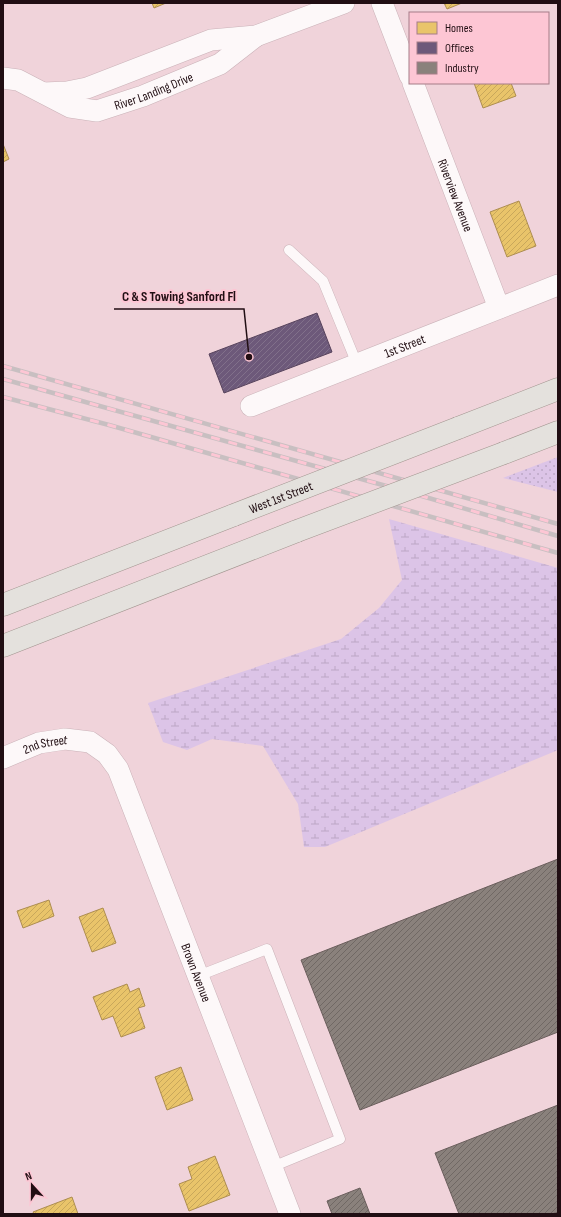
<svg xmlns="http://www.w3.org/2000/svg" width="561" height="1217" viewBox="0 0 561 1217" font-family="'Sofia Sans Condensed',sans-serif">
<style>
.grass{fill:url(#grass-dots)}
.wetland{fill:url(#wetland-marsh)}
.homes{fill:url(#homes-hatch);stroke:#ad8d50}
.offices{fill:url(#offices-hatch);stroke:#56425b}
.industry{fill:url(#industry-hatch);stroke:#6a5e5c}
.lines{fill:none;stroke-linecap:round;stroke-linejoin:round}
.service-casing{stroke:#cab2b8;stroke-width:11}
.minor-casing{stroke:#cab2b8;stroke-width:22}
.primary-casing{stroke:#a1958f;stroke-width:23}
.service{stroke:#fdf8f9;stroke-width:10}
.minor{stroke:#fdf8f9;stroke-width:21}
.primary{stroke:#e4e1dd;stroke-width:22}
.rail-casing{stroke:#c8bfc1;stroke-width:4.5}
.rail{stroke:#fdc6d4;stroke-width:3;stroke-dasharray:9;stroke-linecap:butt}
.primary-bridge-casing{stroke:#a1958f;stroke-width:23;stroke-linecap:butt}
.primary-bridge{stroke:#e4e1dd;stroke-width:22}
.labels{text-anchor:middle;stroke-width:4;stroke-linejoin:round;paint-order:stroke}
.street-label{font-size:13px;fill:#210e13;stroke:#fdc6d4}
.leader{fill:none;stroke:#210e13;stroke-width:1.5}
.callout-dot{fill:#210e13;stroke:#fdc6d4;stroke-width:1.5}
.callout-label{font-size:14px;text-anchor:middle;font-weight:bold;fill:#210e13;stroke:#fdc6d4;stroke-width:4;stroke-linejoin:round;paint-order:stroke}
</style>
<defs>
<pattern id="grass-dots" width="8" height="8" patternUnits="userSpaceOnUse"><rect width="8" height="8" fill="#dcc4e7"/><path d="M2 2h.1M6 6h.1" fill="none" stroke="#bca7c5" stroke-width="1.8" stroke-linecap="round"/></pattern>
<pattern id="wetland-marsh" width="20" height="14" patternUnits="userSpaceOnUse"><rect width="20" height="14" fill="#dcc4e7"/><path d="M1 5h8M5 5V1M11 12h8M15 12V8" fill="none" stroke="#bca7c5"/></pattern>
<pattern id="homes-hatch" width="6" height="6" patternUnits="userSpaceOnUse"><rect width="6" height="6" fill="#e9c46a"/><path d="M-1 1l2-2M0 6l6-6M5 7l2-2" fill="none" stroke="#c8a75b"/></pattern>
<pattern id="offices-hatch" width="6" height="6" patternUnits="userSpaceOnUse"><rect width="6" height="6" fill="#6d597a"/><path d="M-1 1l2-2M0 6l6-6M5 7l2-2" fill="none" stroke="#81708a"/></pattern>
<pattern id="industry-hatch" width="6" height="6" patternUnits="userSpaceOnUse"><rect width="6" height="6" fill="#8a817c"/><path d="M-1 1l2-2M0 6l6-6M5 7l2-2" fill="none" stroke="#706864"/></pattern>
</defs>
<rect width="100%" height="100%" fill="#f0d3da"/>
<!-- grass -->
<path class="grass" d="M558 457V492L503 478Z"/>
<!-- wetland -->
<path class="wetland" d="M389 519 558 568V750L325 847H304L298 804 263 746 212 739 187 750 163 742 148 703 341 639 379 608 402 580Z"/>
<!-- homes -->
<path class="homes" d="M152 3H166L154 8Z
M444 3H462L447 9Z
M474 83H511L516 96 483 108Z
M3 144 9 159 3 162Z
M519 201 536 246 507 257 490 212Z
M49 900 54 916 23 928 17 911Z
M103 908 116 943 92 952 79 917Z
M127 984 130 992 139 988 145 1006 138 1008 145 1028 121 1037 113 1016 102 1020 93 997Z
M181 1067 193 1100 167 1110 155 1077Z
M215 1156 230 1195 189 1211 179 1184 192 1179 188 1167Z
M72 1197 78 1214H34L33 1212Z"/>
<!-- offices -->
<path class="offices" d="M317 313 332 352 224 393 209 354Z"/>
<!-- industry -->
<path class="industry" d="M558 859V1032L360 1110 301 960Z
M558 1105V1212L552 1214H459L435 1153Z
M360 1188 370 1214H332L327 1201Z"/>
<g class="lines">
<!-- service casing -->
<g class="service-casing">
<path id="service" d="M289 250 323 281 357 364
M198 976 267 949 340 1139 272 1167"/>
</g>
<!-- minor casing -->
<g class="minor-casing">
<g id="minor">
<path d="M382 3 410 76"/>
<path id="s1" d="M3 78 18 80 70 107 97 111 143 96 220 64 256 36"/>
<path id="s2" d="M413 83 499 308"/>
<path d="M44 93 67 92 87 88 211 40 256 36 344 3"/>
<path id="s3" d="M251 406 558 285"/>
<path id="s4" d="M3 758 39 743 65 739 90 742 107 754 118 769 290 1214"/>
</g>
</g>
<!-- primary casing -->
<g class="primary-casing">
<path id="primary" d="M458 428 558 389
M504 453 558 432
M3 605 234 515
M3 646 297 531"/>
</g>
<!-- service -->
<use href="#service" class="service"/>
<!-- minor -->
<use href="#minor" class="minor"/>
<!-- primary -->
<use href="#primary" class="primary"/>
<!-- rail casing -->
<g class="rail-casing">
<path id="rail" d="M3 366 558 524
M3 379 415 494 558 536
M3 397 109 425 558 553"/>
</g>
<!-- rail -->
<use href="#rail" class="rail"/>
<!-- primary-bridge casing -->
<g class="primary-bridge-casing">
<g id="primary-bridge">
<path id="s5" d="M234 515 458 428"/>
<path d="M297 531 504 453"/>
</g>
</g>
<!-- primary-bridge -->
<use href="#primary-bridge" class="primary-bridge"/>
</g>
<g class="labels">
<!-- street labels -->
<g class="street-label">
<text dy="5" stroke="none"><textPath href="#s1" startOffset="161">River Landing Drive</textPath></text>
<text dy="5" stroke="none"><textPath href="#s2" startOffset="120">Riverview Avenue</textPath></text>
<text dy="5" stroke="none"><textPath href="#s3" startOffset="165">1st Street</textPath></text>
<text dy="5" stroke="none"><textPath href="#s5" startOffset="50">West 1st Street</textPath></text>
<text dy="5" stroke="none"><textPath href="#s4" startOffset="45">2nd Street</textPath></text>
<text dy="5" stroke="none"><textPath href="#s4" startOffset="348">Brown Avenue</textPath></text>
</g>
</g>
<!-- callouts -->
<path class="leader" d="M249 357L244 309H114"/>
<circle class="callout-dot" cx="249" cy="357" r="4"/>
<g class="callout-label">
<text x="179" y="301">C &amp; S Towing Sanford Fl</text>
</g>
<!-- border -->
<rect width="561" height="1217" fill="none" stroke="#210e13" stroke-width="8"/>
<!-- legend -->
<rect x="409" y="12" width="140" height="72" fill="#fdc6d4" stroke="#a57c87"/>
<rect x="417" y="22" width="20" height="12" fill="#e9c46a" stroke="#a57c87"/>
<text x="445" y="32" font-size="12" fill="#210e13">Homes</text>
<rect x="417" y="42" width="20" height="12" fill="#6d597a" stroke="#a57c87"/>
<text x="445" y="52" font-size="12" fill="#210e13">Offices</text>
<rect x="417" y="62" width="20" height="12" fill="#8a817c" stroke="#a57c87"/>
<text x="445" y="72" font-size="12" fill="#210e13">Industry</text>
<!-- north arrow -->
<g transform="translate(32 1185) rotate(339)" stroke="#fdc6d4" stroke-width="3" paint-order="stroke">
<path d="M0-3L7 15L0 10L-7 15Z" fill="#210e13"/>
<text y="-6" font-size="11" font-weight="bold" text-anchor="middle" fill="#210e13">N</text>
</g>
</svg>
